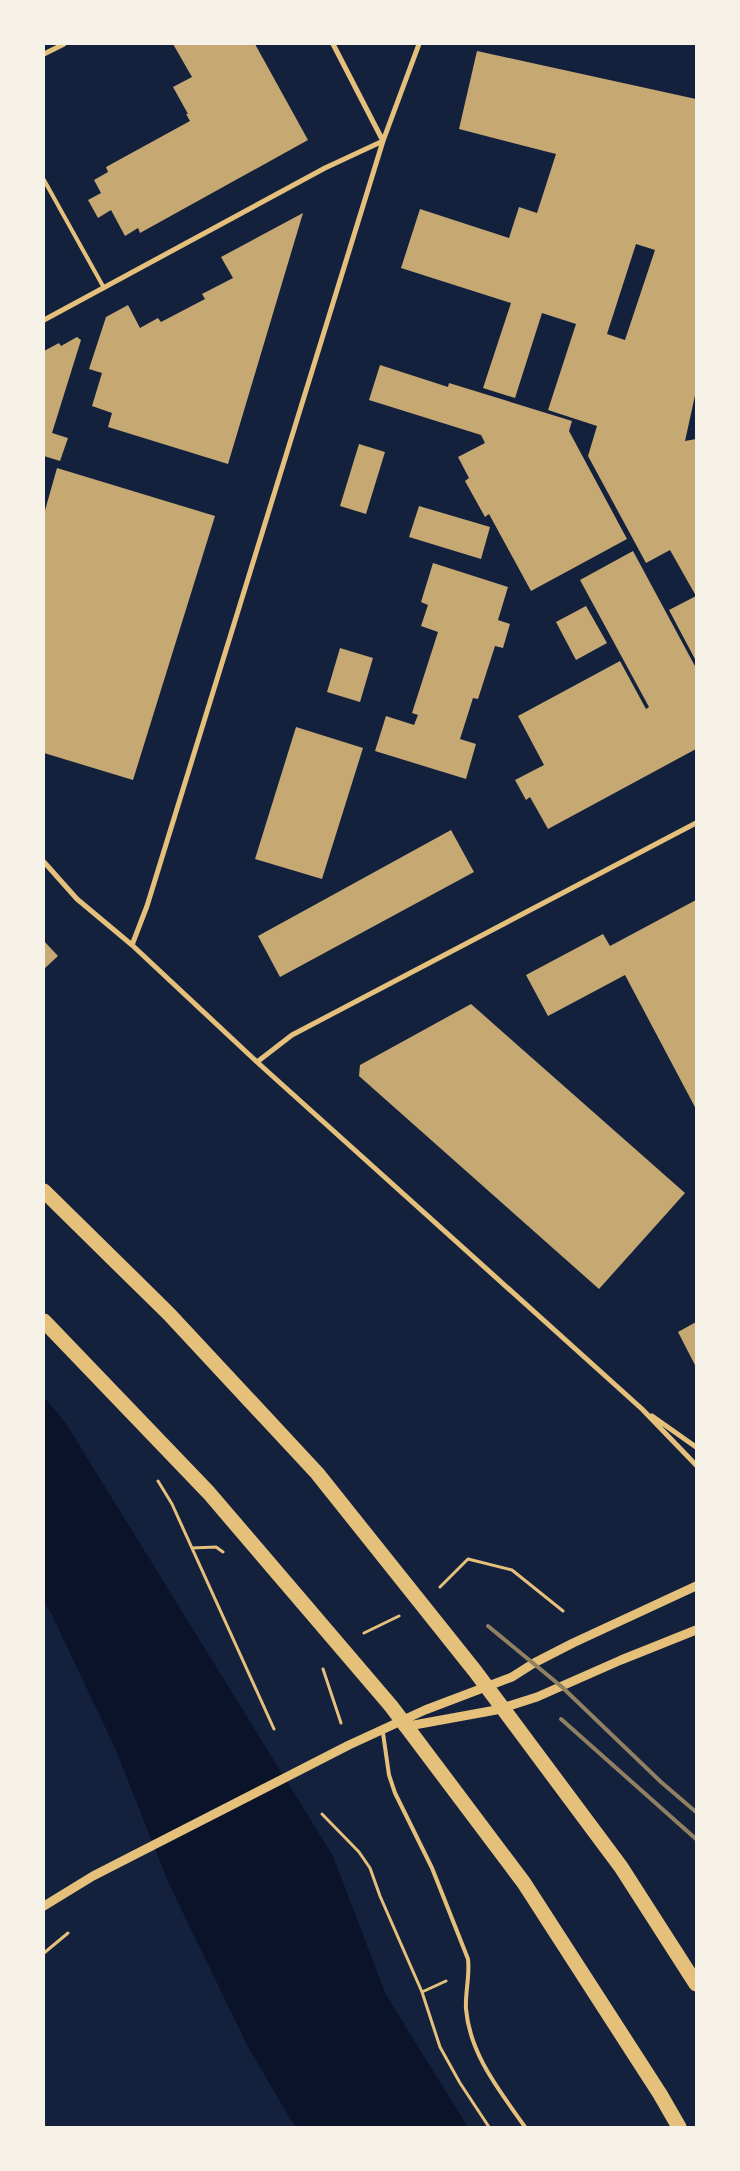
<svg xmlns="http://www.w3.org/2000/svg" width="740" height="2171" viewBox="0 0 740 2171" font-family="Literata,serif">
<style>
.water{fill:#0b132b}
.building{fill:#c6a872;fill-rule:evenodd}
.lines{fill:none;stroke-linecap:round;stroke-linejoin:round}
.path{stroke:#e5c07b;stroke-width:3}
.service{stroke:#e5c07b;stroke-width:4}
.minor{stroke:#e5c07b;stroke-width:5}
.tertiary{stroke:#e5c07b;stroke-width:9}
.motorway{stroke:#e5c07b;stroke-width:15}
.rail{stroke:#918062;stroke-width:4}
</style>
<rect width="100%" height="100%" fill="#14213d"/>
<!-- water -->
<path class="water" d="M44 1397 65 1422 333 1856 386 1995 468 2127H295L248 2047 169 1884 115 1748 51 1613 44 1602Z"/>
<!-- building -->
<path class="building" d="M173 44H255L308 140 140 233 138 228 125 236 111 210 98 218 88 200 101 193 94 180 108 172 106 167 190 121 186 114H188L173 87 192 77Z
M477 51 696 99V391L685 441 696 439V661L669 610 696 596 670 550 646 563 588 456 597 426 548 410 576 324 542 313 515 398 483 388 511 303 401 268 420 209 509 238 519 207 537 213 556 154 459 129ZM636 244 655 250 625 340 607 334Z
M303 213 228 464 108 427 112 413 92 406 102 373 89 369 106 317 128 305 140 328 158 318 161 322 205 299 202 294 233 278 221 257Z
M77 337 81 340 52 433 68 438 60 461 44 456V351L59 343 61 346Z
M380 365 448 387 449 383 572 421 569 431 627 539 531 591 489 514 485 517 465 481 469 478 458 457 485 443 481 435 369 400Z
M359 444 385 452 366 514 340 506Z
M57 468 215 516 133 780 44 753V514Z
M419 506 490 527 481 559 409 537Z
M633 551 696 668V749L548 829 530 797 526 800 515 780 544 765 518 716 620 661 646 709 649 707 580 580Z
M433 563 508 587 498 620 510 624 503 648 495 646 478 699 473 698 460 739 476 744 466 779 375 751 386 716 414 725 418 715 412 713 438 632 421 626 428 605 421 602Z
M586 606 607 643 576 660 556 622Z
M340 648 373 658 360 702 327 692Z
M296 727 363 748 322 879 255 859Z
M451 830 474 872 280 977 258 936Z
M696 900V1109L625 975 548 1016 526 975 603 934 610 946Z
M44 941 58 956 44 969Z
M471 1004 685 1193 599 1289 359 1076 360 1065Z
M696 1322V1367L678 1332Z"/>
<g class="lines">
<!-- path -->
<path class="path" d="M158 1481 172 1504 274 1729
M192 1548 216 1547 223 1552
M440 1587 468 1559 512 1570 563 1611
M364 1633 399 1616
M323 1669 341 1723
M322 1814 359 1852 370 1868 380 1896 422 1992 440 2047 460 2083 489 2127
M44 1953 68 1933
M422 1992 446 1981"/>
<!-- service -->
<path class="service" d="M44 180 104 288
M383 1733 389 1775 395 1793 432 1868 468 1959C470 1976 465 1992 466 2009 470 2055 500 2091 525 2127"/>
<!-- minor -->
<path class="minor" d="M44 54 64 44
M44 320 325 168 383 141 333 44
M44 862 77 899 132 945 257 1062 642 1409 696 1465
M132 945 147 906 383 141 419 44
M257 1062 292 1035 696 823
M652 1416 696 1447"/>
<!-- tertiary -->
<path class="tertiary" d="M403 1727 496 1710 537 1697 621 1660 696 1630
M44 1906 93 1876 349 1745 425 1710 512 1677 534 1663 573 1643 696 1586"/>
<!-- motorway -->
<path class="motorway" d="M44 1191 169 1314 317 1473 475 1671 621 1867 696 1984
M44 1321 209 1493 391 1706 524 1883 660 2094 679 2127"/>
<!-- rail -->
<path class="rail" d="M488 1626 562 1687 661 1782 696 1812
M561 1719 696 1839"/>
</g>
<!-- border -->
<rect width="740" height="2171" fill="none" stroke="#f6f1e7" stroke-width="90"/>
</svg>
